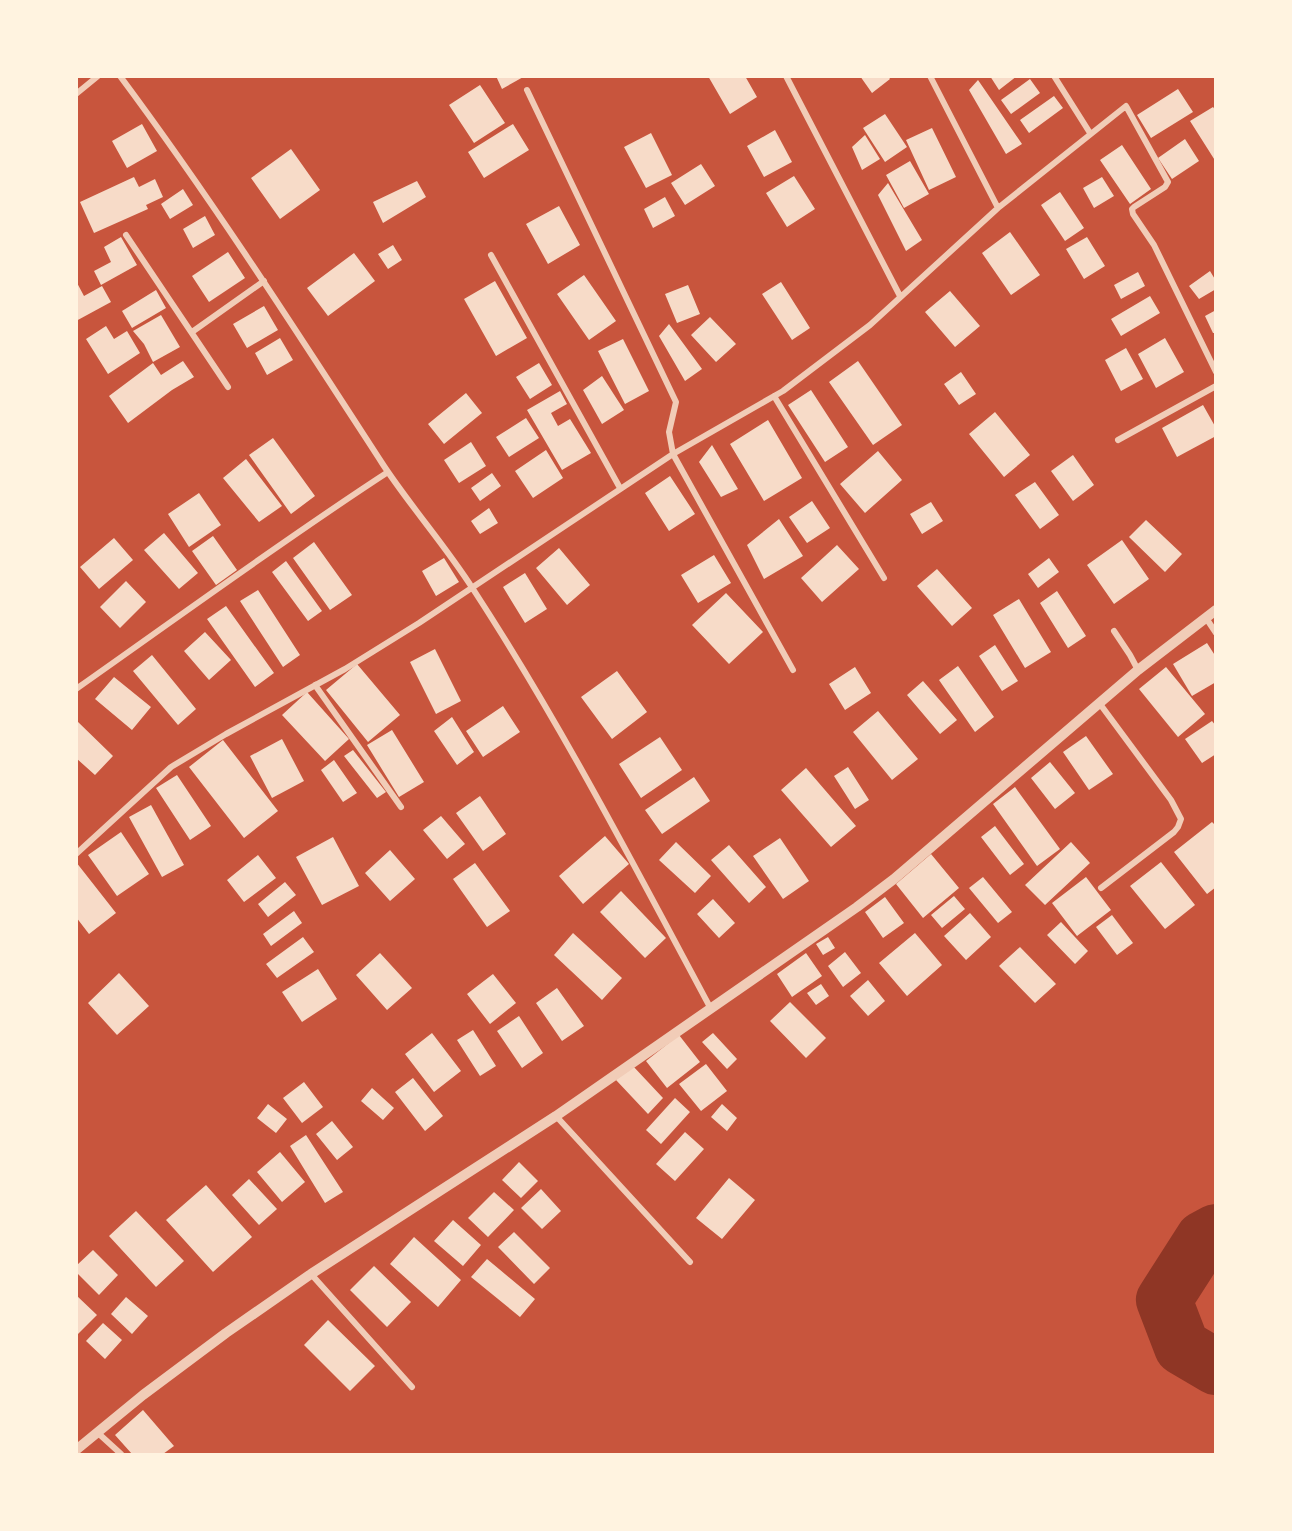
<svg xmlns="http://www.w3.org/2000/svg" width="1292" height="1531" viewBox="0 0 1292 1531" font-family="Georgia,serif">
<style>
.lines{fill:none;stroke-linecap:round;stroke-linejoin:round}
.river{stroke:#8f3625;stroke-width:56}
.building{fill:#f7dbc8}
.minor{stroke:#f1ccb7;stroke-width:6}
.tertiary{stroke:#f1ccb7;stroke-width:10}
</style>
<rect width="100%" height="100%" fill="#c8553d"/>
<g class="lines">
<!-- river -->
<path class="river" d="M1216 1232 1203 1239 1164 1300 1182 1347 1216 1367"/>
</g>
<!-- building -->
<path class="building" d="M496 76H525L502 89Z
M708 76H745L757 97 730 114Z
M860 76H888L890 79 872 93Z
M990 76H1017L999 90Z
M1030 79 1040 93 1011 114 1001 100Z
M978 80 1022 144 1006 154 969 90Z
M480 85 505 123 474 143 449 105Z
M1178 89 1193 112 1151 138 1137 115Z
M1054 96 1063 108 1029 133 1020 120Z
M1213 107 1216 111V162L1190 121Z
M885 114 907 147 885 162 863 128Z
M142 124 157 151 127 168 112 141Z
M513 124 529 150 484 178 468 152Z
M932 128 956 177 929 190 906 140Z
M775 130 792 162 764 177 747 146Z
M651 133 672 175 646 188 624 147Z
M865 135 880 159 862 170 852 147Z
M1185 139 1199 161 1172 179 1158 158Z
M1122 145 1151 189 1130 204 1100 160Z
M291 149 320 190 280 219 251 178Z
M910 161 929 194 904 208 886 175Z
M701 164 715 186 685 205 671 183Z
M794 176 815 209 787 227 766 193Z
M134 177 139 187 155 179 163 197 146 205 148 209 94 233 80 202Z
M1102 177 1114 196 1094 208 1083 188Z
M417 181 426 197 383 223 373 202Z
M888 183 922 240 906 251 878 195Z
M183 189 193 205 170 219 161 204Z
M1060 192 1084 228 1065 241 1041 205Z
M665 197 675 216 653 228 644 209Z
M559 206 580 245 548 264 526 224Z
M205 216 215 235 193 248 183 229Z
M1010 232 1040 275 1011 295 982 253Z
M121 237 137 265 101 285 94 271 111 262 104 247Z
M1087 237 1105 266 1084 279 1066 249Z
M393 245 402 260 388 269 378 254Z
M228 252 245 278 209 302 192 276Z
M354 253 375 281 328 316 307 288Z
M1210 271 1216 281V289L1199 299 1189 286Z
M1138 272 1145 286 1121 299 1114 285Z
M584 275 616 321 589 340 557 294Z
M76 281 84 296 102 286 111 302 76 321Z
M495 281 527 338 496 356 464 299Z
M781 282 810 328 792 340 762 294Z
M688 285 700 314 677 323 665 294Z
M156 290 166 308 132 328 122 311Z
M950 291 980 326 955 347 925 312Z
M1150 296 1160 313 1121 336 1111 319Z
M264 306 278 330 247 348 233 324Z
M1216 310V333H1213L1205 316Z
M161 315 180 347 153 362 144 344 133 331Z
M710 317 736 344 716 362 691 335Z
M669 324 702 369 685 381 659 336Z
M106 326 114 339 127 331 140 353 108 374 86 339Z
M280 338 293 360 267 375 255 353Z
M1165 338 1184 372 1156 388 1138 354Z
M623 339 649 391 625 404 598 351Z
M1126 348 1143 379 1121 391 1105 360Z
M183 361 194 377 172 390 128 423 109 396 153 363 161 375Z
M858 361 902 425 873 445 829 382Z
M539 363 552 385 530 399 516 377Z
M961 372 976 394 959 405 944 384Z
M602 376 624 410 602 424 583 390Z
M811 390 848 447 825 462 788 405Z
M560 391 567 404 551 413 558 426 570 419 591 453 562 470 527 410Z
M466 393 482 413 444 444 428 424Z
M1203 405 1216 428V436L1177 457 1162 428Z
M995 412 1030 455 1004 477 969 434Z
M526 418 539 438 509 457 496 437Z
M768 420 802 478 764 501 730 444Z
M273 438 315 496 291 514 249 455Z
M471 442 486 466 459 483 444 460Z
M712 445 738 489 721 497 699 462Z
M546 450 563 478 533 498 515 471Z
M878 451 902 480 865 513 840 484Z
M1073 455 1094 485 1073 501 1051 471Z
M246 459 282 506 259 522 223 478Z
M492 473 501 486 480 501 471 488Z
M670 476 695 514 669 531 645 493Z
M1035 482 1059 515 1040 529 1015 495Z
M199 493 221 525 189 547 168 514Z
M812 501 830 528 807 543 789 517Z
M931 502 943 521 922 534 910 514Z
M489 508 498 523 480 534 471 521Z
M779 519 803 556 764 579 747 545Z
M1146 520 1182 554 1165 572 1129 537Z
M164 533 198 573 179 589 144 550Z
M213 536 237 570 216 585 192 551Z
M114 538 133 560 99 589 80 567Z
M1122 540 1149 579 1114 604 1087 565Z
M314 542 352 595 330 610 293 558Z
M837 545 859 569 822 602 801 578Z
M559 548 590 585 567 605 536 568Z
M714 555 731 583 698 603 681 575Z
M444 558 459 582 436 596 422 571Z
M1049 558 1059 572 1038 588 1028 574Z
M286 561 322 611 308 621 272 572Z
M937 569 972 608 952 626 917 586Z
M525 573 547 609 525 623 503 587Z
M126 581 146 602 120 628 100 607Z
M258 590 300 655 283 667 240 601Z
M1057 591 1086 636 1068 648 1040 603Z
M726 593 763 632 729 664 692 625Z
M1019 599 1051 652 1025 668 993 615Z
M226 606 274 673 255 687 207 619Z
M205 632 231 660 209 680 184 651Z
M1207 643 1216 657V682L1192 696 1173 664Z
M995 645 1018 681 1002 691 979 656Z
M435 649 461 701 436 714 410 662Z
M152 655 196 709 178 725 133 671Z
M357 664 400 715 368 742 326 690Z
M958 666 994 717 975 732 939 680Z
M855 667 871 693 845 710 829 684Z
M1166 667 1205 714 1178 737 1139 689Z
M617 671 647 712 612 739 581 697Z
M114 677 151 707 132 730 95 699Z
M923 681 957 720 940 734 907 695Z
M307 692 349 739 325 761 282 715Z
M503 706 520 732 483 757 466 731Z
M878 711 918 759 892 780 853 732Z
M452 717 474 752 457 765 434 731Z
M76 720 113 756 95 775 76 758Z
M1212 721 1216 726V754L1202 763 1185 739Z
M392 730 424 782 399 797 367 745Z
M1086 736 1113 774 1089 790 1063 752Z
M660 737 682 770 641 798 619 764Z
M282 739 304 781 272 798 250 756Z
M223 740 278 811 244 838 189 767Z
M353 750 386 792 377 798 344 756Z
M334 760 357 793 343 802 321 770Z
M1050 762 1075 793 1055 809 1031 778Z
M848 767 869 800 855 809 834 776Z
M806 768 856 826 831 847 781 790Z
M177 775 211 826 190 840 156 788Z
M694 777 710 801 662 834 645 810Z
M1015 787 1060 849 1037 866 993 804Z
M480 796 506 834 483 851 456 813Z
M151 805 184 865 162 877 129 817Z
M441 816 465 844 447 859 423 830Z
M1212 822 1216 826V887L1207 894 1174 852Z
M995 826 1024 864 1010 875 981 837Z
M121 832 149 874 117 896 88 855Z
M605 836 629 864 583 904 559 876Z
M333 837 359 886 322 905 296 857Z
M780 838 809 881 783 899 753 856Z
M676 842 711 876 695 893 659 860Z
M1071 842 1090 863 1045 905 1025 885Z
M729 845 766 887 749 903 711 860Z
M390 850 415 879 390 901 365 873Z
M931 854 959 888 923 918 896 884Z
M258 855 276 878 244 902 227 880Z
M76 862 116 913 89 934 76 917Z
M1161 862 1195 905 1165 929 1130 886Z
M475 863 510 911 487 927 453 879Z
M983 877 1012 912 998 923 969 888Z
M1086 877 1111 910 1077 936 1052 903Z
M285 882 296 895 268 917 258 904Z
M621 891 666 938 645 958 600 912Z
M954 896 965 909 942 928 931 915Z
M885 897 904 923 883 938 865 912Z
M713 899 735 923 719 938 697 914Z
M294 911 302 923 271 946 263 934Z
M970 913 991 937 966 960 944 936Z
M1112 915 1133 943 1117 955 1096 927Z
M1061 922 1088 951 1075 964 1047 935Z
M573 933 622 978 602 1000 554 955Z
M915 933 942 965 907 996 879 963Z
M303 937 314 952 277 978 266 964Z
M828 937 835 948 823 955 816 944Z
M1020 947 1056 984 1035 1003 999 966Z
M845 952 861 973 843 987 828 966Z
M380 953 412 988 387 1010 356 975Z
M806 953 822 976 792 997 777 974Z
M318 969 337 999 302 1022 282 992Z
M119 973 149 1006 117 1035 88 1003Z
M493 974 516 1003 490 1024 467 994Z
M868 980 885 1001 868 1016 850 996Z
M821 984 829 996 816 1005 807 993Z
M557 988 584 1026 562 1041 536 1003Z
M790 1002 826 1038 806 1058 770 1021Z
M519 1016 543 1053 522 1068 497 1031Z
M473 1030 496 1066 480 1076 457 1040Z
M432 1033 461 1071 434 1092 405 1054Z
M713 1033 737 1059 727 1069 702 1042Z
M679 1035 700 1062 667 1088 646 1061Z
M706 1064 727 1091 701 1111 679 1084Z
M632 1065 663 1098 648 1114 616 1080Z
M413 1078 443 1116 425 1131 395 1092Z
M304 1082 323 1107 302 1123 283 1098Z
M372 1088 394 1108 383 1120 361 1101Z
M675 1098 690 1112 661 1144 646 1130Z
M268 1104 287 1119 276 1133 257 1118Z
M722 1104 737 1118 727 1131 711 1117Z
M332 1121 353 1147 337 1160 316 1134Z
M685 1132 704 1149 675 1181 656 1164Z
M306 1135 343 1192 325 1203 290 1146Z
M280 1152 305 1182 282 1202 257 1172Z
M519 1162 538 1181 521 1198 502 1180Z
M729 1178 755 1200 722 1239 696 1218Z
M249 1179 277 1209 259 1225 232 1195Z
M206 1185 252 1237 213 1272 166 1220Z
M541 1189 561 1211 542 1229 521 1208Z
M494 1192 514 1210 488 1237 468 1218Z
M136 1211 184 1261 156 1287 109 1236Z
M453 1220 481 1245 463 1266 434 1241Z
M514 1232 550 1268 534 1284 498 1247Z
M414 1237 461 1280 438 1307 390 1264Z
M93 1250 118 1275 99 1295 76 1272V1266Z
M487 1259 535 1299 520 1317 471 1277Z
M374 1266 411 1302 387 1327 350 1290Z
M76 1295 97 1315 76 1336Z
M126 1297 148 1316 132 1334 111 1314Z
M328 1320 375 1366 350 1391 304 1345Z
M103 1323 122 1340 105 1359 86 1341Z
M143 1410 174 1446 163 1454H132L115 1435Z"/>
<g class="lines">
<!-- minor -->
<path class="minor" d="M120 76C213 201 297 332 382 463 410 506 445 545 473 589 561 724 635 867 711 1009
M786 76 900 296
M930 76 998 208
M1054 76 1090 133
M527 90 676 402 669 432 673 454 793 670
M76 94 98 76
M126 235 228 387
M491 255 620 488
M192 332 264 281
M774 396 884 578
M1118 440 1216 386
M1206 618 1216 633
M1114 631 1130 655 1138 670
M315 685 401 807
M76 689C180 616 282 541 388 472
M1100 704 1171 800 1181 819 1178 827 1174 832 1101 888
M76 854 171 767 226 734 345 669 419 623 673 454 783 391 870 325 998 208 1126 106 1168 182 1165 187 1134 207 1132 209 1133 214 1154 245 1216 372
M556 1116 690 1262
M311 1274 412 1387
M98 1433 121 1454"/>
<!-- tertiary -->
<path class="tertiary" d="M76 1450 143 1395 226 1333 311 1274 556 1116 857 907 894 879 1138 670 1216 610"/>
</g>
<!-- border -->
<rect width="1292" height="1531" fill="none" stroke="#fff3e0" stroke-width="156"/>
</svg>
